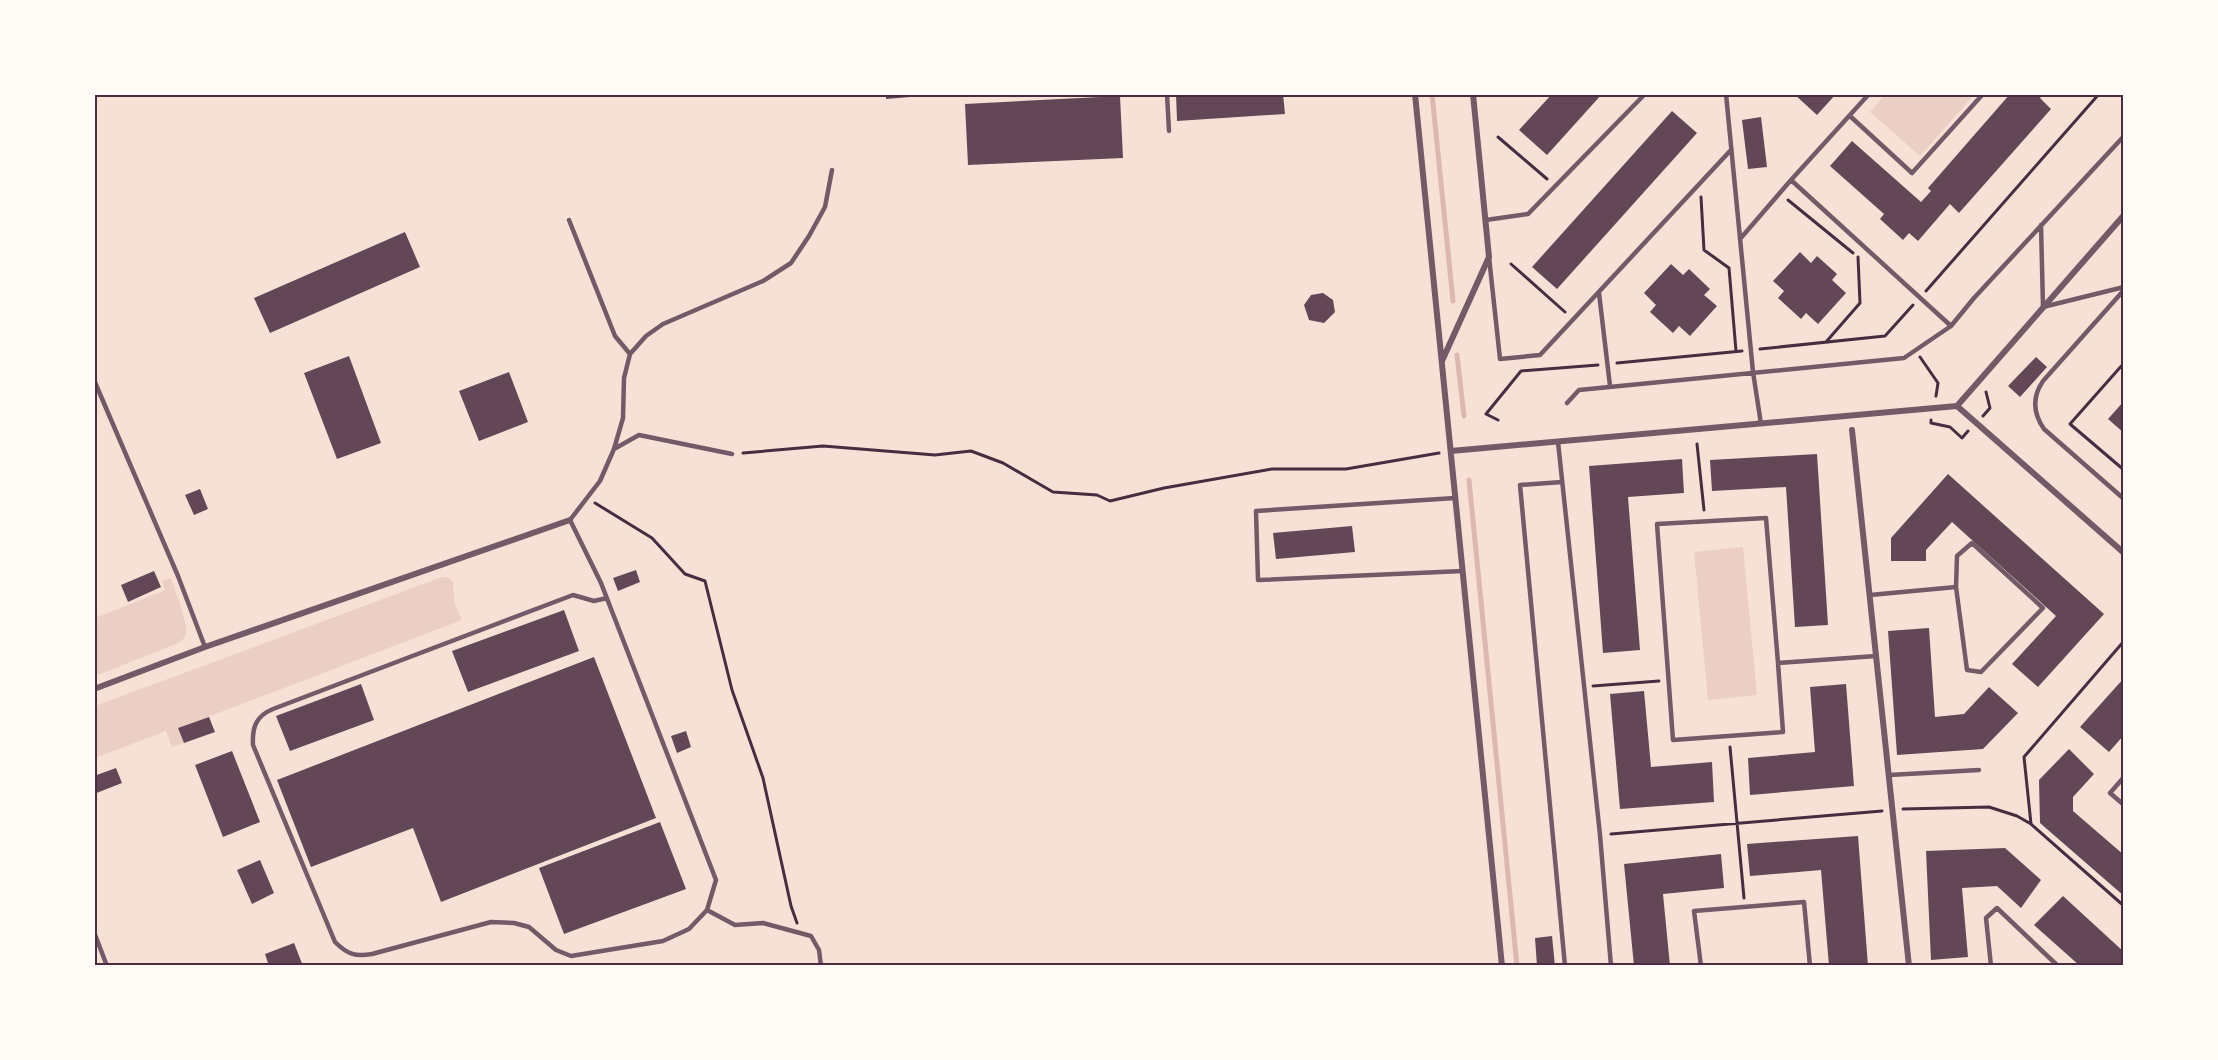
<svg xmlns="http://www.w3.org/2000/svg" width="2218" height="1060" viewBox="0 0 2218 1060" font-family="Barlow,sans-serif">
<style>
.green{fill:#ebcfc5}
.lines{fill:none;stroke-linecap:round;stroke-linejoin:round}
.stream{stroke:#dcb8b0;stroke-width:5}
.building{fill:#644757}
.path{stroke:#4a2c40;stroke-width:3}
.service{stroke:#755966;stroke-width:4.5}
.minor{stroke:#755966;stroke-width:6}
.neatline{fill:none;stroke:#4a2c40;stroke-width:2}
</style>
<rect width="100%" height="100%" fill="#f7e1d7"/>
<!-- green -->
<path class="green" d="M1885 95V94L1974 95 1920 156 1870 112Z
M1743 547 1757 695 1708 700 1694 552Z
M442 577 449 578 453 582 454 602 462 620 179 728 184 743 172 747 166 731 95 758V706Z
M171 578C175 591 188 622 186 634 184 640 180 642 176 644L95 676V618L165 590 162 581Z"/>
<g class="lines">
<!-- stream -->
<path class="stream" d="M1432 94 1453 301
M1457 355 1464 416
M1469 480 1517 966"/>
</g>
<!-- building -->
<path class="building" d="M886 94H922V96L886 99Z
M1176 94H1283L1285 114 1177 121Z
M1552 94H1602L1547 155 1519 130Z
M1794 94H1836L1817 115Z
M2010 94H2043L2040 98 2051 109 1959 213 1950 204 1918 241 1909 233 1903 240 1880 219 1884 214 1830 166 1852 141 1921 202 1931 191 1928 188Z
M1120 96 1123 158 968 165 965 104Z
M1672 111 1697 133 1557 289 1532 267Z
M1761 117 1767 167 1748 169 1742 120Z
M405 232 420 267 270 333 254 298Z
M1800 252 1811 263 1817 256 1837 274 1832 280 1846 293 1818 324 1806 313 1801 319 1778 298 1784 291 1773 281Z
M1671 264 1683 275 1689 269 1710 289 1704 295 1717 306 1690 336 1679 326 1673 333 1650 312 1656 305 1644 293Z
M1323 293 1333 300 1335 312 1324 323 1309 320 1304 305 1311 295Z
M349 356 381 443 337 459 304 373Z
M2036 357 2047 367 2020 397 2008 386Z
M509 372 528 422 479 441 459 391Z
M2124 401V433L2108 419Z
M1817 454 1828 625 1795 627 1786 487 1712 491 1710 460Z
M1682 459 1684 493 1628 497 1640 650 1603 653 1589 466Z
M1948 474 2104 614 2038 687 2012 664 2056 616 1952 522 1926 550V561H1891V538Z
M200 489 208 509 194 515 185 495Z
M1352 526 1355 552 1276 559 1273 533Z
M636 570 640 582 618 591 613 578Z
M154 571 161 587 128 602 121 585Z
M564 610 579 651 468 692 452 651Z
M1929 628 1935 717 1964 714 1989 687 2018 713 1983 749 1897 755 1888 631Z
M594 657 656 818 441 902 413 828 311 867 277 780Z
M2124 678V735L2109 752 2080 727Z
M361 684 374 720 290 751 276 716Z
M1846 684 1854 786 1750 795 1748 758 1815 752 1810 687Z
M1644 691 1651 767 1712 762 1714 802 1620 809 1610 694Z
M209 717 215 732 184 743 178 728Z
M686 731 691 747 677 753 671 736Z
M2069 749 2094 774 2073 797V811L2124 855V896L2040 823 2039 780Z
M232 751 260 822 223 837 195 765Z
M116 768 122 783 94 794V776Z
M660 822 686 889 564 934 539 868Z
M1858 836 1868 966H1829L1821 870 1750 876 1747 844Z
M2005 848 2041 880 2021 908 1997 886 1962 888 1968 957 1931 960 1926 851Z
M1721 854 1724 888 1663 894 1670 966H1634L1624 864Z
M260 860 274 893 252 904 237 870Z
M2063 896 2124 952V966H2080L2034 925Z
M1552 936 1555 966H1537L1535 938Z
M294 943 303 966H269L265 954Z"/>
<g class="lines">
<!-- path -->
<path class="path" d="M1498 137 1547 179
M1701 197 1704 250 1729 268 1736 351
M1788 200 1853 253
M1511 264 1565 312
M1926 291 2099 94
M1826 342 1860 303 1858 257
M1760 349 1885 336 1913 305
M1920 357 1938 383 1936 396
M1617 363 1742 351
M2124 363 2070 424 2124 470
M1983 416 1990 408 1986 392
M1498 420 1486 414 1521 371 1598 365
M1931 420V423L1950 427 1962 438 1968 431
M1697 444 1704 510
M743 453 823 446 935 455 971 451 1003 463 1053 492 1097 495 1110 501 1164 488 1272 469H1346L1439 453
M595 503 652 538 685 574 705 581 732 690 763 778 791 906 797 923
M1593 686 1659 681
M1730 747 1744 898
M1903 809 1989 807 2017 816 2031 824 2124 906
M2031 824 2024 757 2124 641
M1611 834 1882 811"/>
<!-- service -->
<path class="service" d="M1167 94 1169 131
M1726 94 1753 372 1761 424
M1869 94 1791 180 1951 326
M1850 116 1912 173 1983 94
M569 220 615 336 630 354
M1486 220 1528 214 1645 94
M2041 225 2043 307 2124 287
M1740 239 1791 180
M1489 257 1500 359 1540 355 1730 151
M2124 290 2043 381C2032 397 2033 413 2044 429L2124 499
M1599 293 1610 386
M94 380 178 576 205 647
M1567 403 1579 390 1904 358 1951 326 1974 298 2124 136
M1558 442 1600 835 1611 966
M614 449 639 435 732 454
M1562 482 1520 485 1565 966
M1455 498 1256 511 1258 580 1463 571
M1870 595 1956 587 1967 670 1981 672 2043 608 1972 543 1957 556 1956 587
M607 598 594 601 573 595 273 709C256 716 252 727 253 745L335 942C347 954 355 957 372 954L491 922 514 923 529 927 556 950 571 956 663 941 689 929 707 910 716 880 601 583 570 520 600 481 614 449 623 418 624 378 630 354 646 336 663 324 763 281 791 263 809 236 825 207 832 170
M1778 663 1766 518 1657 524 1673 740 1783 732 1778 663 1876 656
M1889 775 1979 770
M2124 777 2110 793 2124 805
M707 910 735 925 763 923 811 936 819 950 821 966
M94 932 107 966
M1701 966 1694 911 1804 902 1810 966
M1991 966 1986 918 1997 908 2058 966"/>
<!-- minor -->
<path class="minor" d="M1415 94 1502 966
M1442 361 1489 257 1473 94
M1957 406 2124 215
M1852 430 1909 966
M1451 451 1957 406 2124 553
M94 689 205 647 570 520"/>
</g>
<!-- border -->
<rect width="2218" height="1060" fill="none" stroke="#fffaf5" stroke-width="192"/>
<rect x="96" y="96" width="2026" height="868" class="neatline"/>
</svg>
